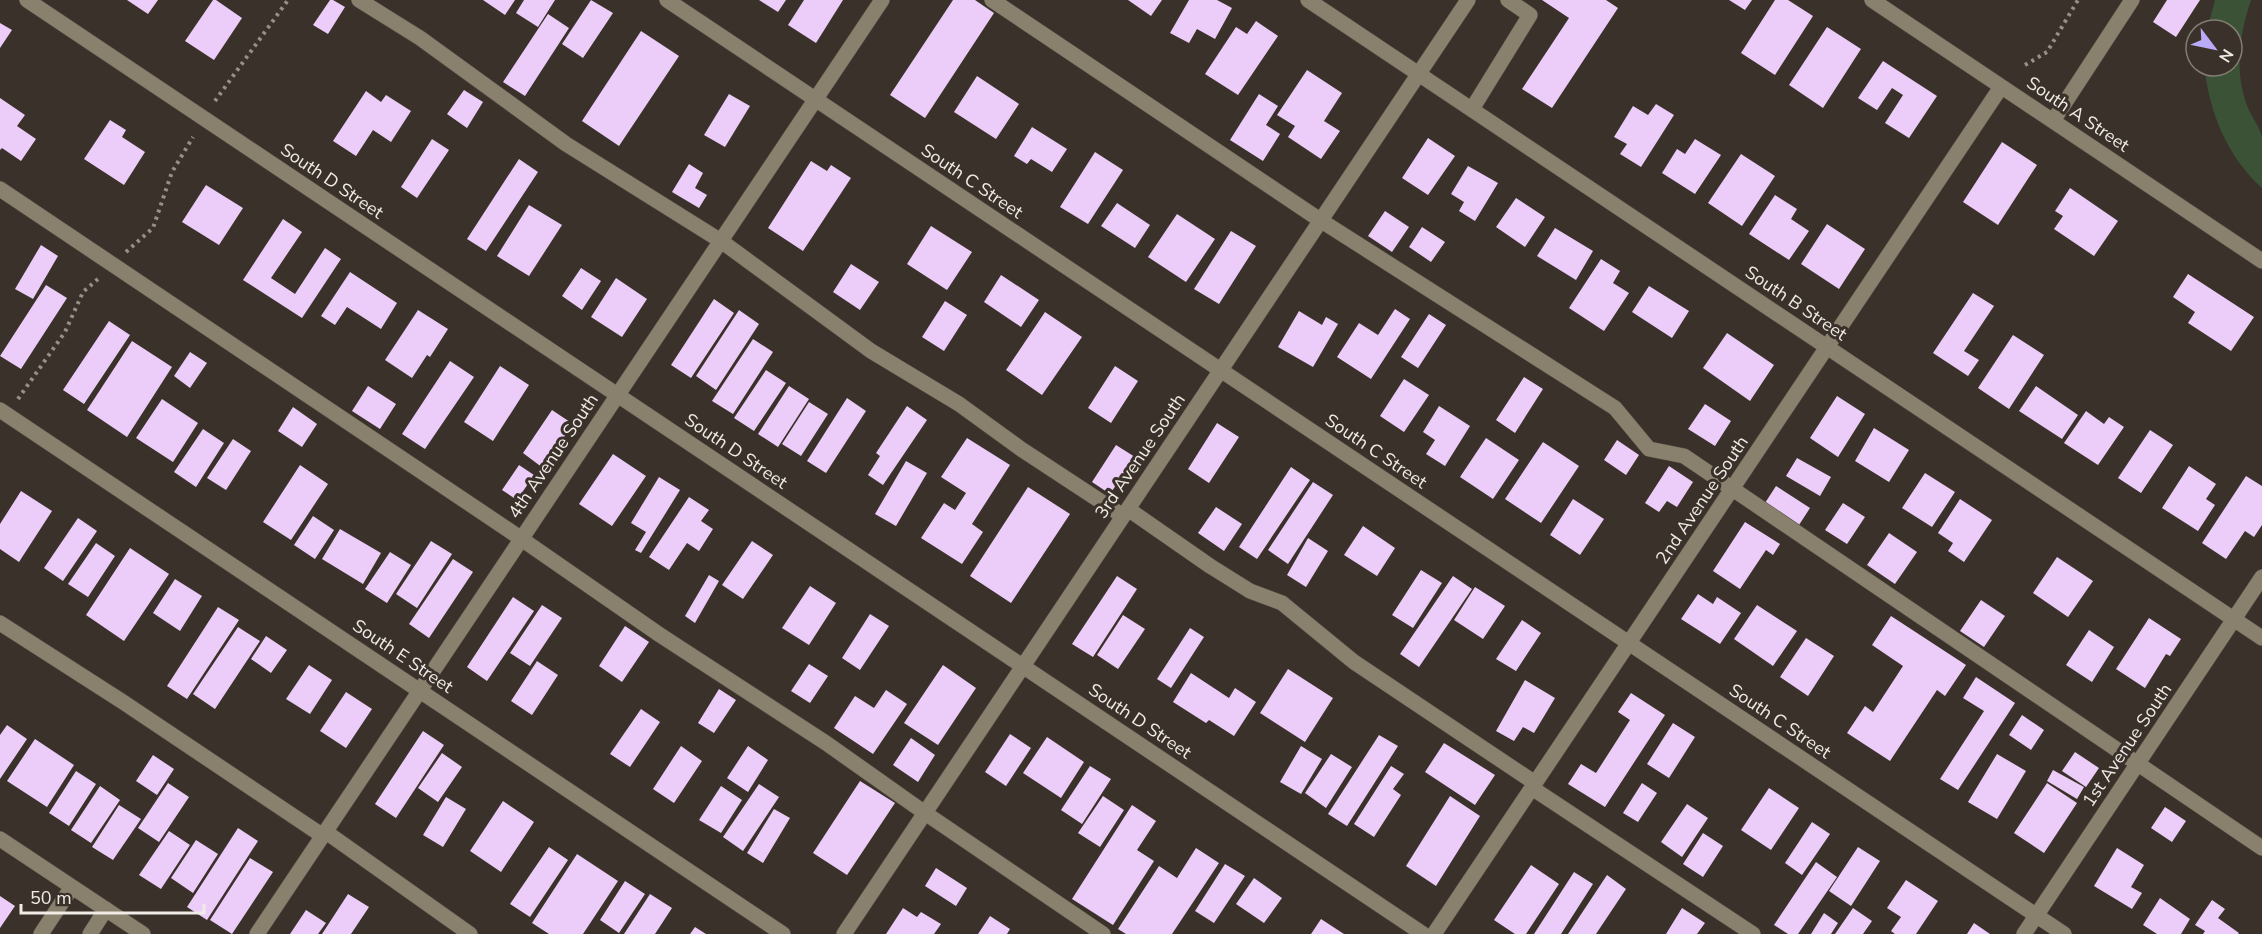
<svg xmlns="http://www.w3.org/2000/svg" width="2262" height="934" viewBox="0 0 2262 934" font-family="'Nunito Sans',sans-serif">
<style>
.green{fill:#3b5237}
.building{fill:#ecccf8}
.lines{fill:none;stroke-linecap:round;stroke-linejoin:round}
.minor-casing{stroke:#575048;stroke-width:16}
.path{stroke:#97908a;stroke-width:4;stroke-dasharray:3 4.5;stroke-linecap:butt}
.minor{stroke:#89816d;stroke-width:15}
.labels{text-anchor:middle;stroke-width:6;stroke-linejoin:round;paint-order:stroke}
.street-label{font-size:18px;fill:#f0ebe6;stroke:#3a322a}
</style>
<rect width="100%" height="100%" fill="#3a322a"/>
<!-- green -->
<path class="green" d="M2215 0H2251C2239 36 2234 72 2248 108 2252 117 2260 128 2262 137 2262 153 2262 172 2262 188 2226 155 2210 113 2204 66H2232V30H2207Z"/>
<!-- building -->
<path class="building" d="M127 0H158L148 14Z
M213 0H216L242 18 214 60 185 41Z
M330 0H333L345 7 328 34 313 25Z
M483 0H515L505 15Z
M524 0H555L538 27 516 13Z
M591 0 613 13 583 58 562 44Z
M759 0H786L778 12Z
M804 0H843L816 43 788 25Z
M953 0H975L994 13 925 118 890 95Z
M1128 0H1162L1151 16Z
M1189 0H1217L1232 8 1215 39 1197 29 1189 43 1170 33Z
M1542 0H1606L1618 8 1552 108 1522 89 1569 18Z
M1729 0H1752L1745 10Z
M1775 0H1788L1813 16 1775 75 1741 53Z
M2167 0H2200L2176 37 2153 22Z
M548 14 569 28 525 96 503 82Z
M1256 21 1278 36 1238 95 1205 74 1236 27 1247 34Z
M0 23 12 30 0 48Z
M1827 27 1861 49 1823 108 1789 85Z
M641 31 679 56 619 146 582 121Z
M1883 61 1937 96 1909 138 1885 123 1903 95 1892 88 1877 110 1858 98Z
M1307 70 1342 93 1324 121 1340 131 1321 159 1288 137 1295 126 1277 115Z
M977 76 1019 104 996 139 954 112Z
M464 90 483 102 467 128 447 114Z
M366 91 381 102 386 95 411 111 391 142 373 130 356 156 333 141Z
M729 94 750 106 725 147 704 135Z
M1259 94 1278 106 1266 125 1280 134 1263 161 1230 140Z
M0 98 25 115 17 126 36 139 21 161 2 148 0 150Z
M1656 104 1674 115 1641 167 1620 154 1627 144 1614 137 1633 106 1648 115Z
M110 120 126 130 122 137 145 152 124 185 84 159Z
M1032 127 1067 149 1052 172 1031 159 1027 164 1014 156Z
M1428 138 1455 156 1428 195 1402 178Z
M432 139 449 150 417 198 401 187Z
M1695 139 1721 155 1695 194 1662 173 1677 149 1685 154Z
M2002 142 2037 165 1998 225 1963 202Z
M1095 152 1123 170 1088 224 1060 207Z
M1741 154 1775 176 1742 226 1708 203Z
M519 159 538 172 486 251 467 239Z
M811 161 827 171 831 165 851 178 803 251 768 228Z
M689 164 703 173 695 188 707 195 699 208 672 192Z
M1468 166 1498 183 1475 221 1459 211 1464 202 1451 194Z
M206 185 243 208 219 245 182 222Z
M2070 188 2118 221 2094 256 2054 229 2063 216 2055 211Z
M1775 195 1797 209 1791 219 1809 231 1789 260 1749 234Z
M1516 198 1545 217 1525 247 1496 227Z
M1117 203 1150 225 1135 248 1101 226Z
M529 205 562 225 529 276 497 256Z
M1385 211 1409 227 1392 252 1368 236Z
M1177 214 1215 239 1186 282 1148 257Z
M283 219 302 232 271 278 295 294 325 248 341 259 302 318 243 280Z
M1827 224 1865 249 1839 289 1801 264Z
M931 226 972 252 947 290 907 264Z
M1422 227 1445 242 1431 262 1409 247Z
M1555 228 1593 251 1576 280 1537 256Z
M1231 231 1256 246 1219 304 1194 289Z
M41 245 58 256 33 299 15 289Z
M1601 259 1620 271 1613 283 1629 293 1604 331 1569 308Z
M851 264 879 282 860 310 833 292Z
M581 268 601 281 582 310 562 296Z
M350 272 397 303 381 329 347 307 335 325 321 316Z
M2188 274 2254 317 2231 351 2188 323 2195 312 2173 297Z
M1001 275 1039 300 1021 327 984 302Z
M616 278 647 299 622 337 591 317Z
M46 285 67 298 21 369 0 356Z
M1649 286 1689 311 1672 338 1632 312Z
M1973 293 1994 306 1964 351 1979 360 1968 376 1933 353Z
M714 299 734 313 691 378 671 365Z
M945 301 967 315 944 351 922 337Z
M1395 309 1410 319 1371 379 1337 357 1359 323 1378 335Z
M418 310 448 329 430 357 427 355 412 378 385 360Z
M739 310 759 324 716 390 696 376Z
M1299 311 1322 325 1326 317 1338 324 1313 367 1278 347Z
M1045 312 1082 337 1042 395 1006 370Z
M1429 314 1446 325 1418 368 1401 357Z
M109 321 130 335 84 404 63 390Z
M1727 333 1774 365 1750 401 1703 368Z
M2013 335 2044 355 2009 409 1978 388Z
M753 339 773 352 733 414 712 401Z
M132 341 172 367 127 437 87 410Z
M190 352 207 363 190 388 174 376Z
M450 361 474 377 425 449 402 434Z
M500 366 529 385 493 441 464 422Z
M1115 366 1138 381 1111 423 1088 408Z
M766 370 786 383 754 431 734 418Z
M1524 377 1543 389 1515 433 1496 420Z
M1404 379 1429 395 1404 432 1380 416Z
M368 386 396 404 380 429 352 411Z
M789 386 809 399 778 447 758 434Z
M2036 386 2078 415 2062 439 2019 411Z
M1837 396 1865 414 1838 457 1810 438Z
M847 398 866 411 826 473 807 461Z
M162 399 198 423 173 462 136 438Z
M809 402 828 414 801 456 782 444Z
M1705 404 1731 421 1715 446 1688 429Z
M907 406 927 420 883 485 868 475 880 456 876 453Z
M1439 406 1470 426 1445 466 1426 454 1435 440 1423 432Z
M293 407 317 424 302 447 278 431Z
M552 410 573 424 543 468 523 453Z
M2086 411 2104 424 2109 417 2124 427 2098 465 2064 443Z
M1217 423 1239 437 1209 483 1188 469Z
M1874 428 1909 450 1889 482 1855 461Z
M203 429 224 443 196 487 174 472Z
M2150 430 2173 445 2141 493 2118 478Z
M967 438 1010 465 972 524 983 532 962 564 921 538 944 503 955 510 966 493 941 477Z
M1486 438 1519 460 1493 499 1460 477Z
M233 439 251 451 226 490 207 478Z
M1617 440 1639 455 1626 475 1604 460Z
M1543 442 1579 466 1541 523 1505 499Z
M1116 445 1135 457 1110 494 1092 482Z
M613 454 646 476 612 526 579 504Z
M1797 458 1831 477 1820 496 1786 476Z
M906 461 927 473 896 526 875 514Z
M300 465 328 484 291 540 263 522Z
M519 465 534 475 517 500 502 490Z
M1669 466 1693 482 1677 507 1667 501 1659 512 1645 503Z
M2189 466 2216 484 2206 499 2215 505 2198 531 2162 508Z
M1291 467 1310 480 1257 559 1239 547Z
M1925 473 1955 492 1932 527 1902 508Z
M2246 476 2262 486V525L2254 537 2245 531 2226 559 2202 543Z
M659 477 680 490 641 553 635 550 646 532 631 523Z
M1313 482 1333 495 1288 564 1268 550Z
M1776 486 1810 508 1799 525 1765 503Z
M1028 487 1070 514 1011 603 970 576Z
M21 491 52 511 19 562 0 549V524Z
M689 497 709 510 701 521 713 529 699 551 687 543 669 570 649 557Z
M1573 499 1604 519 1580 555 1550 535Z
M1960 499 1992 520 1964 562 1948 551 1953 543 1938 533Z
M1843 503 1865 517 1847 544 1825 530Z
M1216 507 1242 524 1224 551 1198 533Z
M313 516 334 530 315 559 294 545Z
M78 518 97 531 63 581 44 568Z
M1745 522 1780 544 1773 555 1766 550 1740 589 1713 571Z
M1363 526 1395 548 1377 576 1344 555Z
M340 529 381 553 363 584 322 559Z
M1889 533 1917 552 1895 584 1867 565Z
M1308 538 1328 551 1306 587 1287 575Z
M431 541 452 554 417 608 396 594Z
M752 541 773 555 743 599 722 585Z
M96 543 115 556 88 597 68 584Z
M130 548 169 574 124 641 86 615Z
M390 552 411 565 387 603 365 589Z
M2057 557 2093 581 2068 617 2033 593Z
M453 559 473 572 429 638 409 624Z
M1421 570 1442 583 1413 628 1392 615Z
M709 575 719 581 695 623 685 616Z
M1117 576 1137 589 1093 657 1072 644Z
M1453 576 1472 589 1419 667 1400 654Z
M175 579 202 596 180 631 153 613Z
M810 586 836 603 809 645 782 628Z
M1475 587 1505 606 1483 639 1454 620Z
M1698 594 1713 604 1717 597 1741 613 1720 644 1681 619Z
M513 597 534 611 487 681 467 667Z
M1981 600 2005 616 1984 647 1960 631Z
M542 605 562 618 530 666 510 653Z
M1757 605 1797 631 1773 666 1734 639Z
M218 607 239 620 187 699 167 686Z
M870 614 889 626 860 670 842 658Z
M1123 615 1145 629 1118 669 1097 655Z
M1891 616 1966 665 1945 696 1937 690 1890 761 1847 733 1865 706 1873 712 1903 666 1872 645Z
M2149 618 2181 639 2170 656 2166 654 2145 688 2116 669Z
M1522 620 1541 633 1516 671 1496 659Z
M625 626 649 642 622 682 599 666Z
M238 627 260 641 215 709 193 694Z
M1190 628 1204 637 1171 688 1157 679Z
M2089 630 2114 647 2092 682 2066 665Z
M266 636 287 650 271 673 251 659Z
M1806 638 1834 656 1808 696 1780 677Z
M537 661 558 675 532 715 511 701Z
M809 664 828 676 810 703 791 691Z
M309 665 332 680 310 714 286 699Z
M943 665 976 688 938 745 904 723Z
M1288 669 1333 698 1305 742 1260 713Z
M1191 673 1229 698 1235 688 1256 702 1234 736 1209 720 1206 723 1173 702Z
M1976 677 2015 703 1958 790 1940 779 1984 711 1963 698Z
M1525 680 1555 698 1534 733 1523 727 1514 741 1496 731Z
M719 689 736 700 714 733 698 723Z
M886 690 907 704 873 754 834 728 855 696 874 708Z
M346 692 372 709 346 748 320 731Z
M1631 693 1665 715 1605 807 1568 784 1581 764 1596 773 1630 720 1618 712Z
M641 709 660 722 630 767 610 754Z
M2022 715 2044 730 2031 750 2009 735Z
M1673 723 1695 737 1669 778 1647 764Z
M7 725 27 739 0 779V735Z
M423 731 444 745 396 818 375 804Z
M1010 734 1031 748 1006 786 985 772Z
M1379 735 1398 746 1347 826 1328 814Z
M1047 737 1084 762 1061 798 1023 773Z
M911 738 935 755 918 782 893 765Z
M35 739 74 765 47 807 7 781Z
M1444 743 1495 775 1475 805 1425 772Z
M681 746 702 761 674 803 653 789Z
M748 746 768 760 748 792 727 778Z
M1301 746 1322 759 1301 794 1280 782Z
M2075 752 2099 768 2086 787 2062 771Z
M442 753 462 767 438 802 418 788Z
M1331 754 1352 767 1326 808 1305 793Z
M1997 754 2026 771 1997 819 1968 802Z
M153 755 174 769 157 795 136 781Z
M1090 766 1111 779 1082 824 1061 810Z
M1391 766 1404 774 1393 789 1401 795 1374 837 1354 824Z
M2053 770 2084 787 2077 799 2047 781Z
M76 771 96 784 69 826 49 813Z
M860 781 895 803 847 875 813 853Z
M168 783 189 797 159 842 138 828Z
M1642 783 1657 793 1638 822 1623 813Z
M2047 783 2077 803 2044 853 2014 833Z
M759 784 779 797 743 851 723 837Z
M100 786 120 800 91 843 71 830Z
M721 786 742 800 721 833 699 820Z
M1769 788 1799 808 1771 850 1741 830Z
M1103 796 1124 810 1100 847 1078 833Z
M1450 796 1480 816 1436 886 1406 866Z
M446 797 466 809 443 847 423 835Z
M503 801 534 822 501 872 470 851Z
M1687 804 1708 818 1682 857 1661 842Z
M119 805 141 819 113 860 92 847Z
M1132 805 1156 821 1137 850 1154 861 1113 925 1072 899Z
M2165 807 2186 821 2172 842 2151 828Z
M774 809 790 818 763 863 747 853Z
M1812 822 1830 834 1802 875 1785 863Z
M238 828 258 841 207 920 187 907Z
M169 831 190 845 161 889 139 875Z
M1703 833 1723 846 1703 877 1683 864Z
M196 840 218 854 193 893 171 878Z
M549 847 568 860 530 917 510 904Z
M1858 847 1880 861 1851 906 1829 891Z
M1196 848 1219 863 1172 934H1126L1118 929 1159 866 1177 878Z
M2117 848 2144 865 2131 887 2142 893 2132 909 2094 886Z
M577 854 618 881 583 934H549L532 923Z
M250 858 273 872 232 934 210 920Z
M1816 862 1837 877 1798 934H1788L1774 925Z
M1225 864 1245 876 1214 923 1195 911Z
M1531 865 1559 884 1526 934H1515L1494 920Z
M936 868 967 888 956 906 925 886Z
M1574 872 1593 884 1561 934H1534Z
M1607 875 1626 889 1596 934H1568Z
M1254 878 1282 898 1264 923 1236 904Z
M1906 880 1938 901 1916 934H1895L1891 931 1901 917 1887 908Z
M625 881 645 894 619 933 600 920Z
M348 894 369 907 351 934H322Z
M650 894 672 908 655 934H624Z
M0 896 15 906 0 928Z
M2160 898 2190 919 2181 934H2157L2143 925Z
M2212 900 2225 909 2218 918 2239 933 2238 934H2203L2205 931 2195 925Z
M903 908 917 917 921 912 941 924 934 934H886Z
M1682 908 1705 923 1697 934H1666Z
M1853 908 1872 921 1863 934H1835Z
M306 910 326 923 318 934H290Z
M1824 913 1838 923 1831 934H1811Z
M990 916 1010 929 1007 934H978Z
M1321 919 1344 934H1311Z
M1974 923 1990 934H1967Z
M695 927 706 934H690Z"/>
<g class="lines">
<!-- minor casing -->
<g class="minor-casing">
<path id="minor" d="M27 0 1423 934
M359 0 420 38 566 144 721 241 871 351 959 404 1021 449 1123 516
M667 0 2064 934
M992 0 1320 220 1615 408 1649 449 1684 456 2262 848
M1308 0 2262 638
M1872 0 2262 261
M1472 109 1530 15 1508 0
M2053 121 2132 0
M0 189 507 529 660 635 826 743 925 813 1103 934
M0 410 783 934
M1128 509 1210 566 1250 591 1282 603 1354 662 1535 783
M0 623 123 702 323 836
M1532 788 1753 934
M326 832 470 934
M0 839 143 934
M41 934 72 887
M90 934 106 909
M257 934 882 0
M844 934 1468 0
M1434 934 2001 87
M2024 934 2262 577"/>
</g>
<!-- path -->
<path class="path" d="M2025 65 2047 52 2078 0
M215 101 288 0
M126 252 153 228 172 172 193 137
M18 399 65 332 83 292 99 278"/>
<!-- minor -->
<use href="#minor" class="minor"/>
</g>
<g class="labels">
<!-- street labels -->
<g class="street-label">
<text transform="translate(2078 114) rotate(34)" y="6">South A Street</text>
<text transform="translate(332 181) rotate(34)" y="6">South D Street</text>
<text transform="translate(972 181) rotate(34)" y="6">South C Street</text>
<text transform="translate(1796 303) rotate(34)" y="6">South B Street</text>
<text transform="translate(736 451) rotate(34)" y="6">South D Street</text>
<text transform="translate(1376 451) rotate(34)" y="6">South C Street</text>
<text transform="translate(553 456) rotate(-56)" y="6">4th Avenue South</text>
<text transform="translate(1140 456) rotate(-56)" y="6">3rd Avenue South</text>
<text transform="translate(1702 500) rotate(-56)" y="6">2nd Avenue South</text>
<text transform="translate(403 656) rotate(34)" y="6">South E Street</text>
<text transform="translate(1140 721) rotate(34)" y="6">South D Street</text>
<text transform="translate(1780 721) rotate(34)" y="6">South C Street</text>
<text transform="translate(2127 745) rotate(-56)" y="6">1st Avenue South</text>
</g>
</g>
<!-- north arrow -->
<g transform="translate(2214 48) rotate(122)"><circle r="28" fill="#3a322a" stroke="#837c75" stroke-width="1.5"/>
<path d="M0-4.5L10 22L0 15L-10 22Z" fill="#b9abf7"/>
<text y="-9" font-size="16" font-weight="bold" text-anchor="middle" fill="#f0ebe6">N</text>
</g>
<!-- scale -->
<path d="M21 904v9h183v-9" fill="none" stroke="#f0ebe6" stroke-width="3"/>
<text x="30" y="904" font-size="18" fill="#f0ebe6" stroke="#3a322a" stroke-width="4.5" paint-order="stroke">50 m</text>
</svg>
